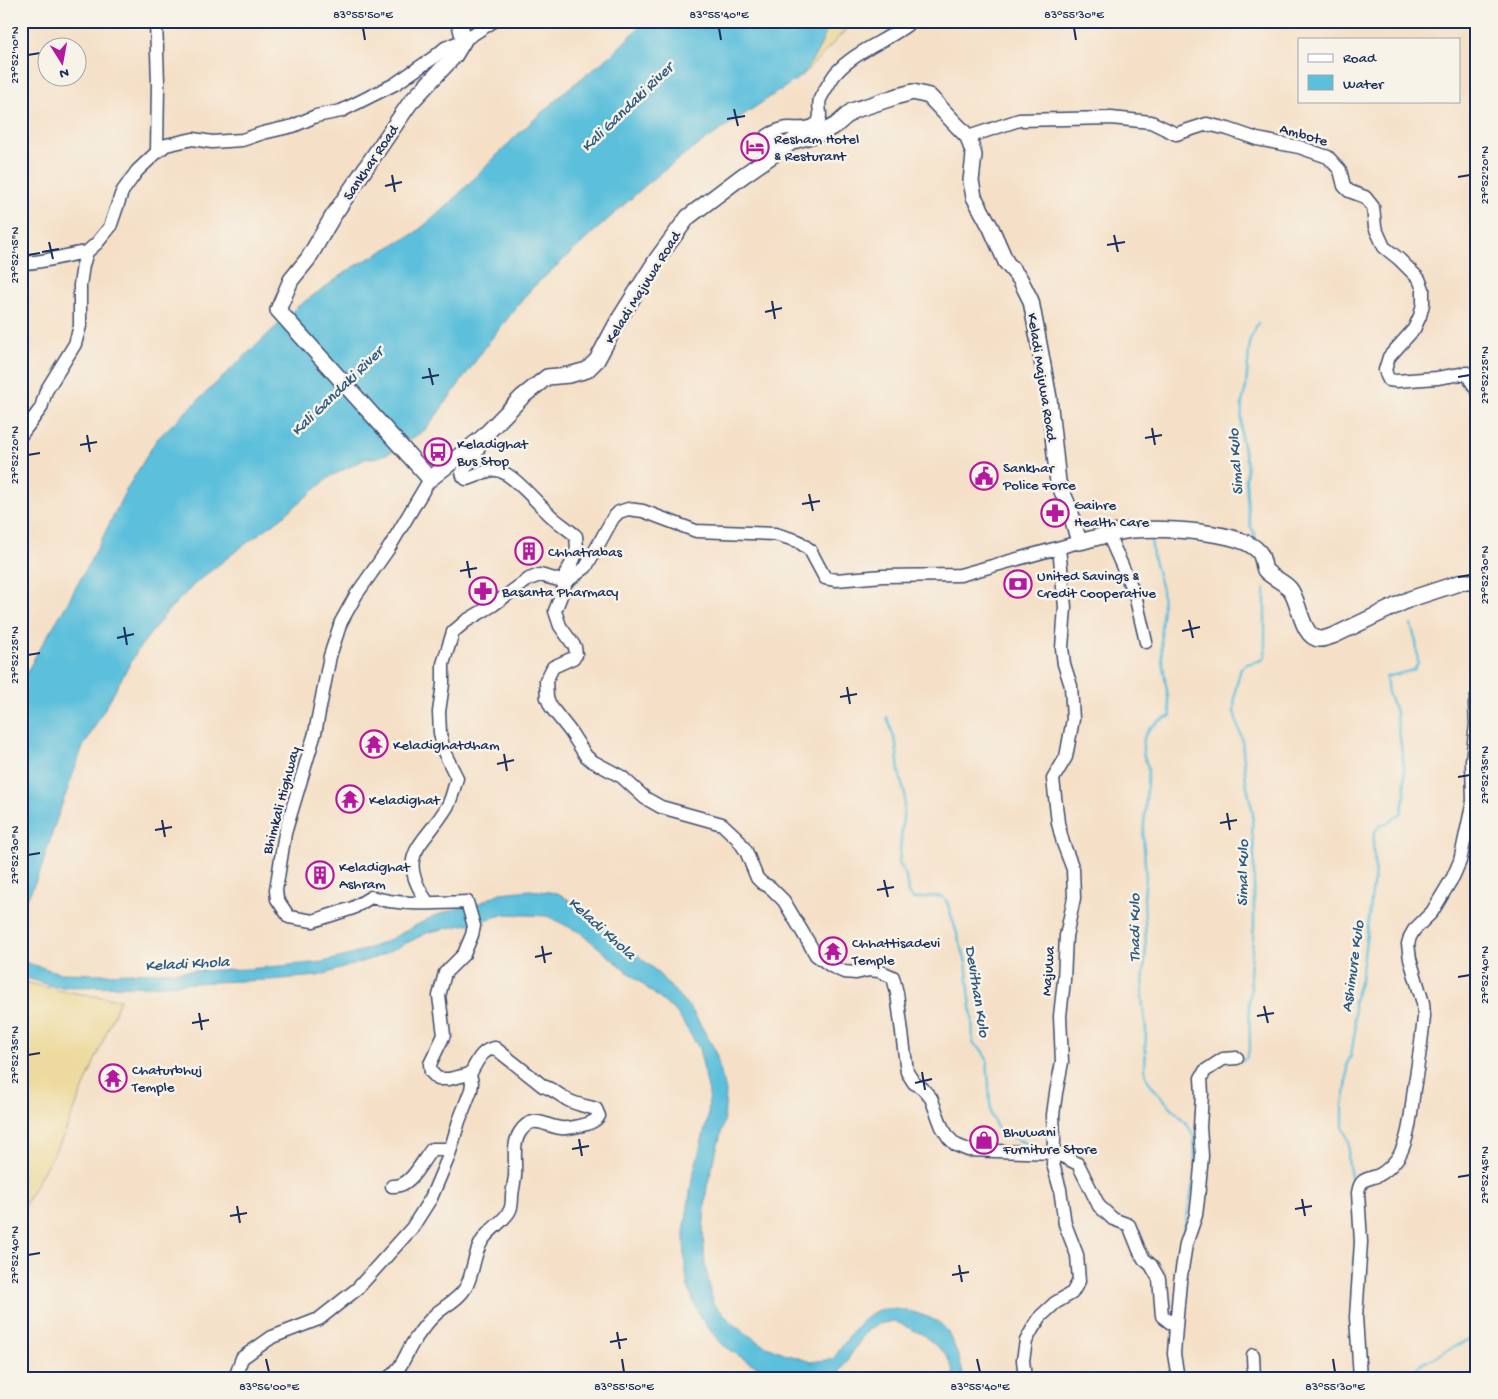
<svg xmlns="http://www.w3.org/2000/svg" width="1498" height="1399" viewBox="0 0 1498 1399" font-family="'Gochi Hand',sans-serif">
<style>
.sand{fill:#eeda9e;stroke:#84847e}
.water{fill:#5cbfdb;stroke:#3c779c}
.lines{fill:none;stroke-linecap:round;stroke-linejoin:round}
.stream{stroke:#5cbfdb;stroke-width:2.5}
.minor-casing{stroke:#3c4a6e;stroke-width:15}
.major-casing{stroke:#3c4a6e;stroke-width:18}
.minor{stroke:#fff;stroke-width:12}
.major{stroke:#fff;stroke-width:15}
.ticks{fill:none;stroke:#1b2f5e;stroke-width:2}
.labels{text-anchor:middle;stroke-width:5;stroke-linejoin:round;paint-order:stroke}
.street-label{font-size:15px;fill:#1b2f5e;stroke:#f7f3e8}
.poi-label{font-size:15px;fill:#1b2f5e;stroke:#f7f3e8;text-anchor:start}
.water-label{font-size:16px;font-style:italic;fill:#2e5a84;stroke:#f7f3e8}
.neatline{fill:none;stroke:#1b2f5e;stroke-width:2}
.ticks-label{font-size:12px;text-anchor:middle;fill:#1b2f5e}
</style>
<rect width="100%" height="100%" fill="#f7f3e8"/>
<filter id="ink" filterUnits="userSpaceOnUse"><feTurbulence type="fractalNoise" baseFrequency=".02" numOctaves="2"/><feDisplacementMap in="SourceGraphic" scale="10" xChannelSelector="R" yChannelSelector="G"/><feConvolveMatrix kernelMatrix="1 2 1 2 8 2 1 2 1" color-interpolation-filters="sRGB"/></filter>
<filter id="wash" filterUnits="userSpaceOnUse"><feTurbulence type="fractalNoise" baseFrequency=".0096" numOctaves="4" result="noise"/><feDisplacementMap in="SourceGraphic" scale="20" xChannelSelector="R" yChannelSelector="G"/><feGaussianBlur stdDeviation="1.12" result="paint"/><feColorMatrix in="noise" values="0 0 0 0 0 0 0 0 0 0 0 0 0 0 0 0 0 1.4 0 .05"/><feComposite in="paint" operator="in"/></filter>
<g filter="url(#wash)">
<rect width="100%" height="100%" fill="#f5e0c7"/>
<!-- sand -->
<path class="sand" d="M831 21H854L803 75 819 49Z
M21 981 56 990 120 1000 64 1135 21 1211Z"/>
<!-- water -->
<path class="water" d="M646 21H831L819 49 803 75 685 154 647 184 531 289 489 342 452 394 426 429 395 450 379 457 365 459 331 476 281 518 240 548 199 580 167 612 137 651 82 749 55 824 42 867 30 893 21 908V684L38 651 64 609 98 547 125 492 157 439 297 307 352 268 415 233 445 208 516 136 568 89 609 57Z
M530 890 558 893 581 908 654 969 692 1010 715 1050 726 1092 724 1122 707 1186 703 1231 705 1264 713 1303 734 1325 762 1344 789 1355 811 1362 833 1359C846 1342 856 1321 876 1311 891 1304 931 1315 942 1325 950 1331 964 1368 963 1378H952L954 1371 945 1353 922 1334 894 1321 879 1324 867 1330 837 1376 834 1378H783L750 1363 720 1343 700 1317 688 1287 685 1266 684 1233 692 1179 708 1117 709 1093 699 1048 677 1013 581 933 547 916 506 914 473 923 429 932 380 956 318 976 269 980 212 982 148 986 55 987 21 976V961L60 973 104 974 248 969 323 962 354 954 385 942 434 916 465 906 478 904 500 893Z"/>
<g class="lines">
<!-- stream -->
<path class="stream" d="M1151 537 1153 556 1162 590 1163 608 1161 627 1162 660 1171 716 1159 721 1150 728 1145 735 1143 743V753L1148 768 1145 813 1143 835 1146 878 1144 897 1146 947 1142 999 1146 1029 1145 1069 1147 1079 1156 1091 1187 1124 1194 1137 1195 1165
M1257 541 1255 539V534L1251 527 1248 512 1246 480 1247 464 1241 436 1242 403 1246 387 1250 340 1258 323
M887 717 896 743 899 772 905 795 899 862 906 877 908 893 913 899 934 896 943 897 947 902 966 962 972 1017 973 1043 982 1050 987 1060 991 1116 999 1131 1034 1147
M1242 1060 1246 1058 1250 1048 1249 1001 1251 989 1250 973 1254 927V852L1252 828 1253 813 1246 782 1242 740 1234 712 1235 691 1241 668 1247 664 1262 660 1265 656V588
M1353 1189 1348 1159 1349 1142 1343 1128V1105L1347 1081V1064L1351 1055 1355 1031 1354 1001 1361 979 1375 870 1373 842 1375 832 1380 825 1389 822 1401 813 1405 794 1404 766 1396 712 1388 693 1386 677 1414 670 1418 663 1416 641 1411 625
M1184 1231 1193 1183
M1351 1294 1354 1260
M1404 1378 1423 1363 1477 1335"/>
</g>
</g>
<g filter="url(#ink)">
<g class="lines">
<!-- minor casing -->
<g class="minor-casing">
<path id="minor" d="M156 21 158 83 157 152
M968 137 1019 120 1111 118 1151 122 1176 134 1207 124 1228 129 1257 139 1299 147 1328 157 1340 170 1344 186 1349 191 1365 197 1373 207 1375 227 1384 247 1399 259 1419 279 1423 289V304L1420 316 1414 329 1389 357 1385 370 1387 376 1389 380 1396 381 1437 378 1467 373 1471 381 1477 390
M791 142 763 146 761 143C763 138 767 136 772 133 778 130 783 128 790 128 799 128 809 130 816 124 824 118 817 107 820 99 822 95 833 76 836 73 856 50 890 40 912 21
M21 263C44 263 65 255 87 252
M21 435 41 408 46 391 75 344 80 326V285L83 265 87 252 97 243 110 227 122 192 137 171 157 152 166 145 193 139 212 142 242 140 263 133 293 126 316 116 341 111 395 84 433 58 445 48 464 40 494 21
M482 438 476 455 462 472 463 476 466 479C476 478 485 469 496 470 511 471 537 503 549 514 557 522 567 528 576 536L577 548 574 559 566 573 565 585 555 611 560 626 575 647 576 655 573 658 553 667 546 681 547 698 551 707 570 731 586 756 592 761 622 777 645 798 661 807 722 824 737 838 746 851 757 878 762 883 770 887 784 901 816 955 831 966 844 972 856 973 869 970 879 971 893 977 897 993 907 1072 914 1083 922 1088 931 1098 942 1127 949 1138 956 1145 968 1150 1054 1153 1064 1157 1078 1164 1099 1206 1113 1219 1129 1225 1139 1250 1144 1259 1151 1265 1159 1279 1162 1316 1176 1327 1174 1354 1178 1378
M1108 534 1135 595 1146 642
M428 903C394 854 423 847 447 807 452 799 454 787 457 778L444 752 440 733 439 712 443 684V664L453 632 466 621 493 605 529 579 540 575 566 582 586 567 613 518 619 512 628 509 643 511 696 531 775 534 798 541 810 550 825 578 836 580 883 576 960 575 1079 542
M392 1186C411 1188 421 1162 432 1149H451
M1176 1327 1180 1282 1186 1244 1196 1215 1198 1199 1202 1156 1200 1127 1202 1094 1201 1078 1205 1071 1223 1059 1237 1058
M1253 1355 1254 1378
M235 1378 242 1358 272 1337 319 1319 357 1289 412 1228 431 1198 448 1158 459 1121 471 1090 472 1083 470 1074
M388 1378C403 1369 406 1351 416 1338 422 1329 430 1319 438 1312 448 1304 460 1298 466 1287 474 1272 473 1255 482 1241 489 1229 505 1221 510 1210 512 1206 512 1200 512 1195 513 1189 514 1183 515 1176 516 1162 512 1144 520 1132 533 1113 544 1126 561 1128 569 1129 579 1126 587 1124 592 1122 596 1121 599 1116L596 1109C586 1106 577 1105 568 1100 559 1095 553 1089 543 1086L495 1048C480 1050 477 1063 470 1074L449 1079H438L431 1072 430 1064 444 1035 439 996 445 973 464 954 472 935 474 926 467 902C435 903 402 906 371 897L353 908 313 921 289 917 277 899 276 890 285 833 315 733 330 656 341 622 356 595 389 548 430 479
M1025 1378 1023 1360 1026 1341 1033 1328 1041 1316 1055 1303 1072 1293 1079 1281 1077 1255 1065 1224 1060 1189 1053 1164 1054 1140 1053 1115 1056 1093 1062 1062 1060 1016 1064 980 1066 936 1074 898 1073 869 1063 843 1058 823 1053 779 1066 757 1073 719 1071 686 1064 664 1062 648 1065 607 1059 548
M1360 1378 1356 1317 1361 1242 1358 1193C1360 1177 1368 1180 1379 1175 1387 1171 1394 1163 1399 1156 1410 1136 1411 1111 1414 1089 1418 1064 1422 1040 1424 1016L1423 1003 1410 959 1408 944 1410 937 1414 930 1432 912 1453 877 1460 861 1473 801 1472 761 1476 724 1475 704 1477 697
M1467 1378 1477 1371"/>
</g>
<!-- major casing -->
<g class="major-casing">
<path id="major" d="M459 21 464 40 455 55 410 103 373 157 333 216 308 259 291 280 278 310 430 479 482 438 522 397 547 377 569 375 587 370 597 360 618 321 657 259 688 217 741 177 793 141 821 133 836 125 852 111 898 96 913 92 929 96 968 137 974 155 971 181 974 197 991 228 1006 262 1020 279 1031 301 1049 398 1058 482 1070 510 1079 542C1096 538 1113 532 1132 530 1159 528 1242 530 1259 552 1263 557 1263 565 1265 570 1272 578 1283 581 1290 589 1300 601 1301 638 1320 639 1325 639 1331 636 1335 635L1410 599 1462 582H1477"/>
</g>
<!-- minor -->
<use href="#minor" class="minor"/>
<!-- major -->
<use href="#major" class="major"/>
</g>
</g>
<!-- ticks -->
<path class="ticks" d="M363 28 365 40M719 28 721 40M1074 28 1076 40M28 55 40 53M734 109 738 126M727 119 745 116M392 175 395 192M1458 177 1470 175M385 186 402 182M1114 235 1118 252M49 242 53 259M1107 245 1125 242M42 252 59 249M28 255 40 253M772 301 775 319M765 312 782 308M429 368 433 385M1458 377 1470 375M422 378 439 375M1152 428 1155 445M87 435 90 452M1145 438 1162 435M80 445 97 442M28 455 40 453M809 494 813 511M802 504 820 501M467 561 470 578M460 571 477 568M1458 577 1470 575M1189 620 1193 638M124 627 127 645M1182 631 1200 627M117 638 134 634M28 655 40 653M847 687 850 704M840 697 857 694M504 754 507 771M497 764 514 760M1458 777 1470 775M1227 813 1230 830M162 820 165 837M1220 823 1237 820M155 830 172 827M28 855 40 853M884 880 888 897M877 890 894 887M542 946 545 963M535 957 552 953M1458 977 1470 975M1264 1006 1268 1023M199 1013 202 1030M1257 1016 1274 1013M192 1023 209 1020M28 1055 40 1053M922 1072 925 1090M915 1083 932 1079M579 1139 582 1156M572 1149 589 1146M1458 1177 1470 1175M1302 1199 1305 1216M237 1206 240 1223M1295 1209 1312 1206M230 1216 247 1213M28 1255 40 1253M959 1265 962 1282M952 1275 969 1272M617 1332 620 1349M610 1342 627 1339M266 1359 269 1372M622 1359 624 1372M977 1359 980 1372M1333 1359 1335 1372"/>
<!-- icons -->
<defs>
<g id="hotel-ring" transform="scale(1.4375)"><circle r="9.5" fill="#f7f3e8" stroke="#b5179e" stroke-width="1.5"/><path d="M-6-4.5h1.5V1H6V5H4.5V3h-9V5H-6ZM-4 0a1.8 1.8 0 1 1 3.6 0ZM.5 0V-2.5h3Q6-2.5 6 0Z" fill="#b5179e"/></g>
<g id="bus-ring" transform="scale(1.4375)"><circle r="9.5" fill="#f7f3e8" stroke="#b5179e" stroke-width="1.5"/><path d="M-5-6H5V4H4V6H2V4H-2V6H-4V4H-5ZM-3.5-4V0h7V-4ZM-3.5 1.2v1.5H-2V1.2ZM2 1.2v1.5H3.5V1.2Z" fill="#b5179e"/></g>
<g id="civic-ring" transform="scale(1.4375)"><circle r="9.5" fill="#f7f3e8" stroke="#b5179e" stroke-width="1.5"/><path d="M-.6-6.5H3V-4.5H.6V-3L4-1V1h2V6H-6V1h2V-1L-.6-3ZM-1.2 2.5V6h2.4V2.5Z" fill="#b5179e"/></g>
<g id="pharmacy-ring" transform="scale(1.4375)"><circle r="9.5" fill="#f7f3e8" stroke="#b5179e" stroke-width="1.5"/><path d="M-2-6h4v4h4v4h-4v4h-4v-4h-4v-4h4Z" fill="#b5179e"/></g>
<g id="building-ring" transform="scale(1.4375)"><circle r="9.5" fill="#f7f3e8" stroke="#b5179e" stroke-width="1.5"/><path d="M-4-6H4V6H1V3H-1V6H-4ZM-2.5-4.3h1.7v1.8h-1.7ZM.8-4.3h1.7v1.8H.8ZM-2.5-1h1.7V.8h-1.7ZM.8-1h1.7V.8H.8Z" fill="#b5179e"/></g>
<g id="bank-ring" transform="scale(1.4375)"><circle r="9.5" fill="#f7f3e8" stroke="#b5179e" stroke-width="1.5"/><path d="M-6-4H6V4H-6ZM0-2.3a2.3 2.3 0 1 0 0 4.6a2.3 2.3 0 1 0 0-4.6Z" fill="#b5179e"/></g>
<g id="temple-ring" transform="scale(1.4375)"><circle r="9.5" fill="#f7f3e8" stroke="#b5179e" stroke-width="1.5"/><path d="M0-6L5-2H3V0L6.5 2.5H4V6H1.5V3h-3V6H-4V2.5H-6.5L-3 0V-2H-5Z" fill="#b5179e"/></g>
<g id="shop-ring" transform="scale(1.4375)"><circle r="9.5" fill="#f7f3e8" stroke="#b5179e" stroke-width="1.5"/><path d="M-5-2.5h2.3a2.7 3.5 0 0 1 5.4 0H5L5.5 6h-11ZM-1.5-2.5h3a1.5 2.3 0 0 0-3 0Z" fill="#b5179e"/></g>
</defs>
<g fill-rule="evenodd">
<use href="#hotel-ring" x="755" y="147"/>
<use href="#bus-ring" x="438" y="452"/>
<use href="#civic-ring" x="984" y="476"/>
<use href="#pharmacy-ring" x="1055" y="513"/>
<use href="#building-ring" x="529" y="551"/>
<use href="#bank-ring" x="1018" y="584"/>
<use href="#pharmacy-ring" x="483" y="591"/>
<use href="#temple-ring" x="374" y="744"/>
<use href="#temple-ring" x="350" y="799"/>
<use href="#building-ring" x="320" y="875"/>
<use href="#temple-ring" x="833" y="951"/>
<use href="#temple-ring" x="113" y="1078"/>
<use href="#shop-ring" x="984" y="1140"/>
</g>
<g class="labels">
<!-- street labels -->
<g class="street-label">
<text transform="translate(1304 134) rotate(16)" y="5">Ambote</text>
<text transform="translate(370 162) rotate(-56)" y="5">Sankhar Road</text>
<text transform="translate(642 287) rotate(-58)" y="5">Keladi Majuwa Road</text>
<text transform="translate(1043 377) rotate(81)" y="5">Keladi Majuwa Road</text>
<text transform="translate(280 800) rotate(-75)" y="5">Bhimkali Highway</text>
<text transform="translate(1047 971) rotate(-86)" y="5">Majuwa</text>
</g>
<!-- poi labels -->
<g class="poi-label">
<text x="774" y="143">Resham Hotel<tspan x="774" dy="17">&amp; Resturant</tspan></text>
<text x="457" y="448">Keladighat<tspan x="457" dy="17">Bus Stop</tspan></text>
<text x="1003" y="472">Sankhar<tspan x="1003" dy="17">Police Force</tspan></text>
<text x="1074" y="509">Gaihre<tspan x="1074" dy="17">Health Care</tspan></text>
<text x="548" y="556">Chhatrabas</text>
<text x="1037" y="580">United Savings &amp;<tspan x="1037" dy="17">Credit Cooperative</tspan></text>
<text x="502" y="596">Basanta Pharmacy</text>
<text x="393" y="749">Keladighatdham</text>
<text x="369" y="804">Keladighat</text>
<text x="339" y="871">Keladighat<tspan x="339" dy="17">Ashram</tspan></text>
<text x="852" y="947">Chhattisadevi<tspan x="852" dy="17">Temple</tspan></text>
<text x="132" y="1074">Chaturbhuj<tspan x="132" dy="17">Temple</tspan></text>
<text x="1003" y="1136">Bhuwani<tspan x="1003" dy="17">Furniture Store</tspan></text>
</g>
<!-- water labels -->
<g class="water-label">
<text transform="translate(626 106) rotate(-44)" y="6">Kali Gandaki River</text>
<text transform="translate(336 390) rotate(-44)" y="6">Kali Gandaki River</text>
<text transform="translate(1234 462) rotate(-94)" y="6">Simal Kulo</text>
<text transform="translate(1241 873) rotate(-89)" y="6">Simal Kulo</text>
<text transform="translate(603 927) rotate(42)" y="6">Keladi Khola</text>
<text transform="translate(1133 928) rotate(-90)" y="6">Thadi Kulo</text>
<text transform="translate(187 962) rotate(-3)" y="6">Keladi Khola</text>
<text transform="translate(1351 966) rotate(-82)" y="6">Ashimure Kulo</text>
<text transform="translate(979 991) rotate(81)" y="6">Devithan Kulo</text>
</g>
</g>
<!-- margin -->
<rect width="1498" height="1399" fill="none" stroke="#f7f3e8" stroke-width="55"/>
<!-- legend -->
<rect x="1298" y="38" width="162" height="65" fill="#f7f3e8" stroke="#9fa5b1"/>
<rect x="1308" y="54" width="25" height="8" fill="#ffffff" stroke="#9fa5b1"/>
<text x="1343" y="62" font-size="15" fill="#1b2f5e">Road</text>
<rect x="1308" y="75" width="25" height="15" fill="#5cbfdb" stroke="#9fa5b1"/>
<text x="1343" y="88" font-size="15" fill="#1b2f5e">Water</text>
<!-- north arrow -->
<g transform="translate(62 62) rotate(169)"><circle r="24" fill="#f7f3e8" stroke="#9fa5b1"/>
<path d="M0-4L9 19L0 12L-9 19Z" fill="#b5179e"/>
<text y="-8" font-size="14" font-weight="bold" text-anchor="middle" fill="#1b2f5e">N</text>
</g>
<rect x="28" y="28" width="1442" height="1344" class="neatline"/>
<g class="ticks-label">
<text x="363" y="18">83°55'50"E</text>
<text x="719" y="18">83°55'40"E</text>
<text x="1074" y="18">83°55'30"E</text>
<text transform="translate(14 55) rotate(-90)" y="4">27°52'10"N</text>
<text transform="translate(1484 175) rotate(-90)" y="4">27°52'20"N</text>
<text transform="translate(14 255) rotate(-90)" y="4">27°52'15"N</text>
<text transform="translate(1484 375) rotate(-90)" y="4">27°52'25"N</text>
<text transform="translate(14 455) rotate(-90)" y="4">27°52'20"N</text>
<text transform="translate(1484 575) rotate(-90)" y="4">27°52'30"N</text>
<text transform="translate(14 655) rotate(-90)" y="4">27°52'25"N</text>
<text transform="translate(1484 775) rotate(-90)" y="4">27°52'35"N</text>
<text transform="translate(14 855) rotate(-90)" y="4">27°52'30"N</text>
<text transform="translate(1484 975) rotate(-90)" y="4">27°52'40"N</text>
<text transform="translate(14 1055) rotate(-90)" y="4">27°52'35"N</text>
<text transform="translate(1484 1175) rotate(-90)" y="4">27°52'45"N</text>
<text transform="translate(14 1255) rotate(-90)" y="4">27°52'40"N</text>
<text x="269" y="1390">83°56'00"E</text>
<text x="624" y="1390">83°55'50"E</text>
<text x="980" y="1390">83°55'40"E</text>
<text x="1335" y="1390">83°55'30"E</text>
</g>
</svg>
